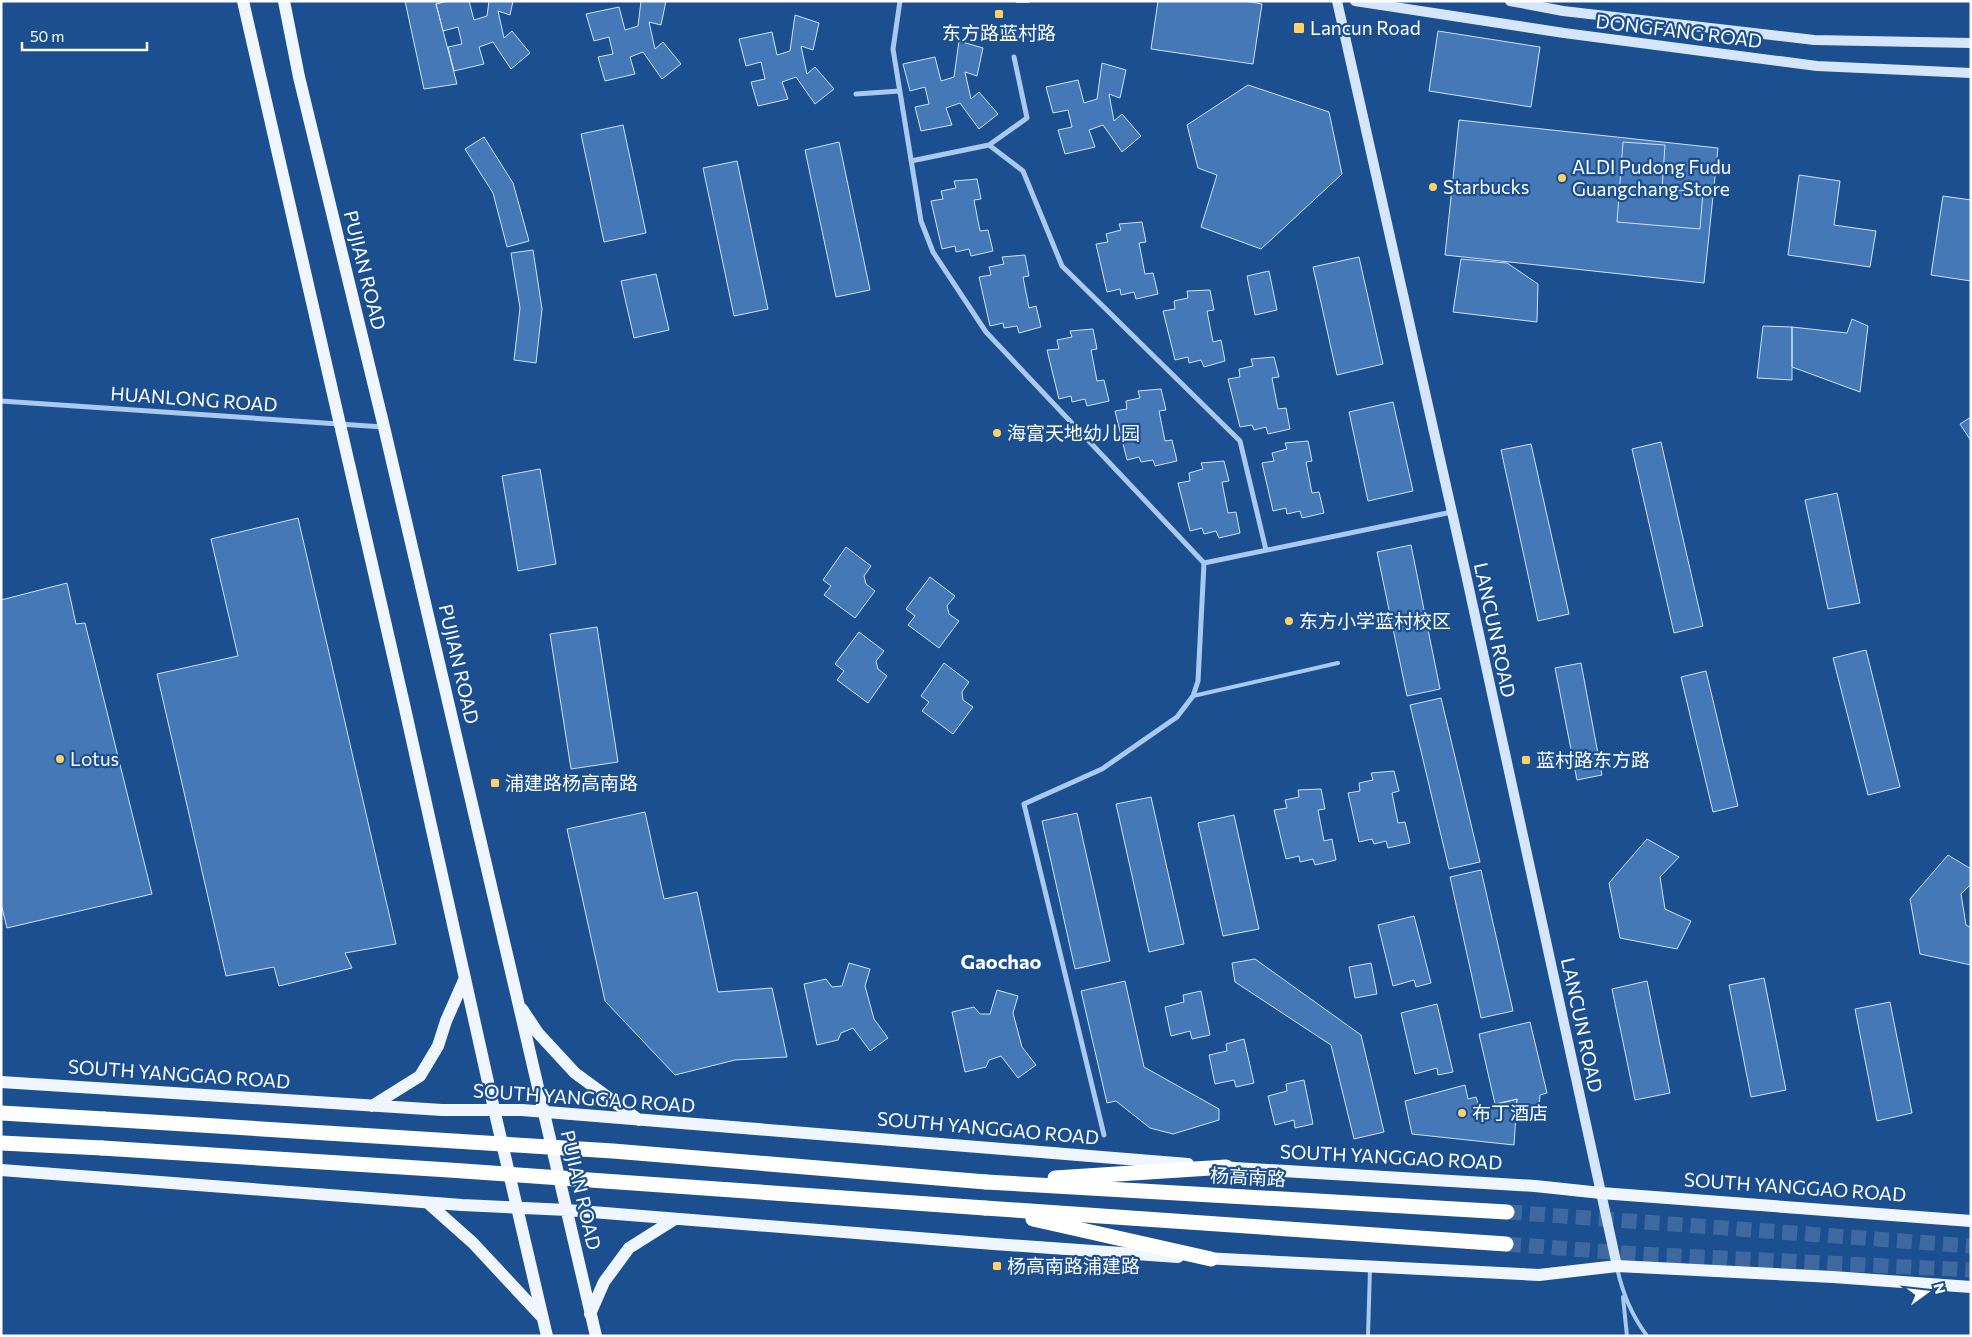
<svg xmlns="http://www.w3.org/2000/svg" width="1972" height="1337" viewBox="0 0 1972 1337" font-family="Commissioner,'Noto Sans SC',sans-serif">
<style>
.building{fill:#4478b7;stroke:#cfe3fa}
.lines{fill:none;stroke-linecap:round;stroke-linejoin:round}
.highway-tunnel{stroke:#3d69a0;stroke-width:15;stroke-dasharray:15 8;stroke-linecap:butt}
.lane{stroke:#a9c9ee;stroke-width:4}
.street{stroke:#a9c9ee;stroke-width:5}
.secondary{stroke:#d6e6fa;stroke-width:10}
.primary{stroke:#f0f6ff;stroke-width:12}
.highway{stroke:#fff;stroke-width:15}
.highway-bridge{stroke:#fff;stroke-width:15}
.poi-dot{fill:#ffd166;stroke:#1b4f8f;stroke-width:2}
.labels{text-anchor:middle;stroke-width:4.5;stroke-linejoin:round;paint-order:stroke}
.poi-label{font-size:19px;fill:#fff;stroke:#1b4f8f;text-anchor:start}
.street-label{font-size:19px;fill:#fff;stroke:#1b4f8f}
.neighbourhood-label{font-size:20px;font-weight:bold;fill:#fff;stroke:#1b4f8f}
</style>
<rect width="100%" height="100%" fill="#1b4f8f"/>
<!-- building -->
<path class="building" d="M405 1H447L436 4 457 84 424 89Z
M447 1H469L474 20 487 16 489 1H513L510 15 498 11 504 38 512 31 530 53 511 69 493 42 479 47 484 64 454 71 448 47 462 44 458 27 443 31 436 4Z
M641 1H666L661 25 649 22 655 49 663 42 681 64 662 79 643 52 630 57 635 74 605 81 598 57 613 54 609 37 594 41 586 14 619 7 625 30 638 26Z
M1158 1H1245L1262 4 1253 64 1151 49Z
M795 15 819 23 813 50 801 46 807 74 815 67 834 89 815 104 796 77 782 82 788 99 758 106 751 82 765 79 761 62 746 66 739 39 772 32 777 55 790 51Z
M1438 31 1540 47 1531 107 1429 91Z
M959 41 983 48 977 76 965 72 971 99 979 92 998 114 979 129 960 103 946 108 952 125 921 131 915 107 929 104 925 87 910 91 903 64 935 57 941 81 954 77Z
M1102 63 1126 70 1120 98 1109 94 1114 121 1122 114 1141 136 1122 152 1103 125 1089 130 1095 147 1065 154 1058 130 1072 127 1068 110 1053 113 1046 87 1078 80 1084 103 1097 99Z
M1248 85 1329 112 1342 174 1261 249 1201 227 1217 175 1198 168 1187 125Z
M1459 120 1718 148 1704 283 1445 255Z
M623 125 646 233 604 242 581 134Z
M484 137 513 183 529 241 507 247 493 193 465 149Z
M839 142 870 290 836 297 805 150Z
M1623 142 1665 145 1662 189 1703 192 1700 229 1617 222Z
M737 161 768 309 734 316 703 168Z
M1799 175 1840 181 1834 225 1876 231 1870 267 1788 255Z
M977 179 981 199 974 200 980 231 988 230 993 251 971 256 969 249 956 252 955 246 942 249 931 201 943 199 941 191 956 188 954 181Z
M1943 196 1971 200V281L1931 275Z
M1142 222 1146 242 1139 243 1145 274 1153 273 1158 294 1136 299 1134 292 1121 295 1120 289 1107 292 1096 244 1108 242 1106 234 1121 230 1119 224Z
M533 250 542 309 536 363 514 360 520 308 511 253Z
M1025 255 1029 276 1023 277 1029 308 1036 306 1041 327 1019 333 1017 326 1004 328 1003 323 990 326 979 277 991 275 989 267 1004 264 1002 257Z
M1359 257 1383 364 1337 375 1313 267Z
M1461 259 1507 263 1538 284 1537 322 1453 312Z
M1269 271 1277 310 1255 315 1247 276Z
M656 274 669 330 634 338 621 281Z
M1210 290 1214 310 1207 311 1213 342 1221 340 1225 361 1204 367 1201 360 1189 363 1188 357 1175 360 1163 311 1175 309 1174 301 1188 298 1187 291Z
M1852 319 1868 326 1860 392 1792 367V327L1847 333Z
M1763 326 1792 327V380L1757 378Z
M1093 329 1097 349 1091 350 1097 381 1104 380 1109 401 1087 406 1085 399 1072 402 1071 396 1059 399 1047 350 1059 349 1057 340 1072 337 1070 331Z
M1274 357 1279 377 1272 378 1278 409 1286 408 1290 429 1268 434 1266 427 1254 430 1252 425 1240 427 1228 379 1240 377 1239 369 1253 366 1251 359Z
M1161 389 1166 410 1159 411 1165 441 1172 440 1177 461 1155 466 1153 460 1141 462 1139 457 1127 460 1115 411 1127 409 1126 401 1140 398 1138 391Z
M1393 402 1413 491 1368 501 1349 412Z
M1971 417V441L1960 424Z
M1308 441 1312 461 1306 462 1312 493 1319 492 1324 513 1302 518 1300 511 1287 514 1286 508 1273 511 1262 463 1274 461 1272 453 1287 449 1285 443Z
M1661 442 1703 626 1674 633 1632 449Z
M1531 444 1569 614 1538 621 1501 450Z
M1224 461 1229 481 1222 482 1228 513 1236 512 1240 533 1219 538 1216 531 1204 534 1202 528 1190 531 1178 483 1190 481 1189 473 1203 469 1201 463Z
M540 469 556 564 518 571 502 476Z
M1837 493 1860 603 1828 609 1805 500Z
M298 518 396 944 345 953 352 968 279 986 274 967 226 976 157 674 238 656 211 539Z
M1411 545 1440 689 1407 696 1377 552Z
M846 547 871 566 864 576 866 584 875 591 855 618 824 595 831 586 823 580Z
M930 577 955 596 947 606 949 614 959 621 939 648 908 625 915 616 906 609Z
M67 583 76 624 85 623 152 894 7 928 1 904V600Z
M597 627 618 762 571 769 550 634Z
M859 632 884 651 876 661 878 669 887 676 868 703 837 680 844 671 835 664Z
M1866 650 1900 787 1868 795 1833 658Z
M944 663 969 682 962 692 963 700 973 707 953 734 922 711 929 702 921 696Z
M1581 663 1602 775 1577 780 1555 668Z
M1706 671 1738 806 1713 812 1681 677Z
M1441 698 1480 862 1449 869 1410 705Z
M1394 771 1399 791 1392 793 1398 823 1405 822 1410 843 1388 848 1386 841 1374 844 1372 839 1359 842 1348 793 1360 791 1359 783 1373 780 1371 773Z
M1321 789 1325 809 1318 810 1324 841 1332 839 1336 860 1315 865 1313 859 1300 862 1299 856 1286 859 1274 810 1287 808 1285 800 1299 797 1298 790Z
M1151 797 1184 944 1149 952 1116 804Z
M645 812 664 899 697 892 718 992 772 988 787 1057 735 1060 675 1075 605 1001 567 829Z
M1077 813 1110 961 1075 969 1042 821Z
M1234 815 1259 929 1223 936 1198 823Z
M1647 839 1679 857 1660 877 1665 909 1691 921 1677 949 1620 938 1609 883Z
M1948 855 1971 869V884L1961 894 1966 925 1971 928V965L1920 954 1910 899Z
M1481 870 1513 1011 1481 1018 1450 877Z
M1414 916 1431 983 1416 987 1414 980 1393 986 1378 925Z
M1255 959 1361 1035 1384 1132 1354 1139 1331 1045 1235 982 1232 963Z
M849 963 870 969 865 986 874 1019 888 1038 870 1051 853 1028 841 1033 838 1040 817 1045 804 984 826 979 832 987 842 986Z
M1371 963 1377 994 1355 998 1349 967Z
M1764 978 1786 1090 1751 1097 1729 985Z
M1125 981 1144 1067 1219 1109V1120L1173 1134 1150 1128 1116 1101 1107 1103 1081 991Z
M1647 981 1670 1093 1635 1100 1612 989Z
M997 990 1018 996 1013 1013 1022 1047 1036 1065 1018 1078 1001 1056 989 1060 986 1067 965 1072 952 1012 974 1007 980 1014H990Z
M1201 991 1210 1035 1192 1039 1190 1031 1171 1036 1165 1007 1184 1002 1183 995Z
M1890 1002 1912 1113 1877 1121 1855 1009Z
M1437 1004 1453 1072 1438 1075 1437 1068 1415 1074 1401 1013Z
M1530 1022 1547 1093 1540 1095 1538 1118 1516 1116 1517 1099 1495 1104 1479 1034Z
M1244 1039 1254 1083 1236 1087 1234 1080 1215 1084 1209 1055 1227 1051 1226 1044Z
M1304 1080 1313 1124 1295 1128 1294 1120 1275 1125 1268 1096 1287 1091 1286 1084Z
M1465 1085 1468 1099 1476 1097 1480 1109 1517 1099 1514 1145 1412 1134 1405 1101Z"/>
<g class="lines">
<!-- highway-tunnel -->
<path class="highway-tunnel" d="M1507 1212 1971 1246
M1506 1244 1639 1254 1971 1270"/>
<!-- lane -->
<path class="lane" d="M1017 1H1029
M1193 696 1338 663
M1617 1268C1623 1294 1631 1314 1647 1336
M1623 1297 1627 1336
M1368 1336 1370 1269"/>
<!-- street -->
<path class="street" d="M900 1 893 49 921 221 933 252 986 332 1204 563 1198 681 1193 696 1177 717 1102 769 1024 804 1104 1135
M856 94 900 91
M989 145 1027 118 1014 57
M911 161 989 145 1023 171 1062 266 1240 441 1266 550
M1 401 383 427
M1204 563 1452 512"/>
<!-- secondary -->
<path class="secondary" d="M1337 1 1465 570 1617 1266
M1355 1 1564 33 1817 66 1971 73
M1510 1 1563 11 1814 40 1971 43"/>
<!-- primary -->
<path class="primary" d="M243 1 404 704 494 1109 547 1336
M284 1 299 77 384 427 596 1336
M522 1009 538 1033 575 1073 639 1120
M1 1082 442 1110H522L1188 1164
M372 1106 420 1076 438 1046 446 1021 465 978
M1218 1167 1535 1186 1601 1193 1971 1221
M1 1170 462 1205 567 1210 994 1244 1178 1257
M428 1203 473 1243 541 1316
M1203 1258 1539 1275 1617 1266 1833 1277 1971 1287
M590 1314 604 1282 629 1248 675 1219"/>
<!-- highway -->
<path class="highway" d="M1 1113 104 1119
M1 1143 102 1148
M1055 1178 1226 1167
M986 1182 1507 1212
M985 1208 1506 1244
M1033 1219 1211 1259"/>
<!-- highway-bridge -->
<path class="highway-bridge" d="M104 1119 613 1151 986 1182
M102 1148 449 1170 985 1208"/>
</g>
<!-- markers -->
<g class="poi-dot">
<rect x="994" y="9" width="10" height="10" rx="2.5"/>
<rect x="1293" y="22" width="12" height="12" rx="2.5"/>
<circle cx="1562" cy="178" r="5"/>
<circle cx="1433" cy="187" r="5"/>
<circle cx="997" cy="433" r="5"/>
<circle cx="1289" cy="621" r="5"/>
<circle cx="60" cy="759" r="5"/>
<rect x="1521" y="755" width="10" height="10" rx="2.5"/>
<rect x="490" y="778" width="10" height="10" rx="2.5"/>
<circle cx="1462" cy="1113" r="5"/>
<rect x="992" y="1261" width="10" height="10" rx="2.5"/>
</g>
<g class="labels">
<!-- poi labels -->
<g class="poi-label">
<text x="1310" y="35">Lancun Road</text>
<text x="999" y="40" text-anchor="middle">东方路蓝村路</text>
<text x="1572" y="174">ALDI Pudong Fudu<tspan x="1572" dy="22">Guangchang Store</tspan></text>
<text x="1443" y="194">Starbucks</text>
<text x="1007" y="440">海富天地幼儿园</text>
<text x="1299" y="628">东方小学蓝村校区</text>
<text x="70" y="766">Lotus</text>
<text x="1536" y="767">蓝村路东方路</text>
<text x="505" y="790">浦建路杨高南路</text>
<text x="1472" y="1120">布丁酒店</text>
<text x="1007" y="1273">杨高南路浦建路</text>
</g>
<!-- street labels -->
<g class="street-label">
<text transform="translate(1679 31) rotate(7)" y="7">DONGFANG ROAD</text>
<text transform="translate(365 270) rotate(76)" y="7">PUJIAN ROAD</text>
<text transform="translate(194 399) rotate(4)" y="7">HUANLONG ROAD</text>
<text transform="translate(1495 630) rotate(78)" y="7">LANCUN ROAD</text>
<text transform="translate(459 664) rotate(77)" y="7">PUJIAN ROAD</text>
<text transform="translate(1582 1025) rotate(78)" y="7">LANCUN ROAD</text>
<text transform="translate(179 1074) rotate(4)" y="7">SOUTH YANGGAO ROAD</text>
<text transform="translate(584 1098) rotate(4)" y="7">SOUTH YANGGAO ROAD</text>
<text transform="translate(988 1128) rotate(5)" y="7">SOUTH YANGGAO ROAD</text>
<text transform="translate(1391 1157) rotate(3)" y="7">SOUTH YANGGAO ROAD</text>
<text transform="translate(1248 1177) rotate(3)" y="7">杨高南路</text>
<text transform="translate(1795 1187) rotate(4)" y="7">SOUTH YANGGAO ROAD</text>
<text transform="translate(581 1190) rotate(77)" y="7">PUJIAN ROAD</text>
</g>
<!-- neighbourhood labels -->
<g class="neighbourhood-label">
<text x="1001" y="969">Gaochao</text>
</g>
</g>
<!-- border -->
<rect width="1972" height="1337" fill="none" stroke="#ffffff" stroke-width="5"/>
<!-- north arrow -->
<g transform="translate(1927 1292) rotate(75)" stroke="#1b4f8f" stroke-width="4" paint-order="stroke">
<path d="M0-4L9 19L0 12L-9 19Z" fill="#ffffff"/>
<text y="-8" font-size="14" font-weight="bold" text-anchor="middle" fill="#ffffff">N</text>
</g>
<!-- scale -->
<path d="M22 42v8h125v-8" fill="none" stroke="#ffffff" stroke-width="2.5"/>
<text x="30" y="42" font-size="15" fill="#ffffff" stroke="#1b4f8f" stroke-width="4" paint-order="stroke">50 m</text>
</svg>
